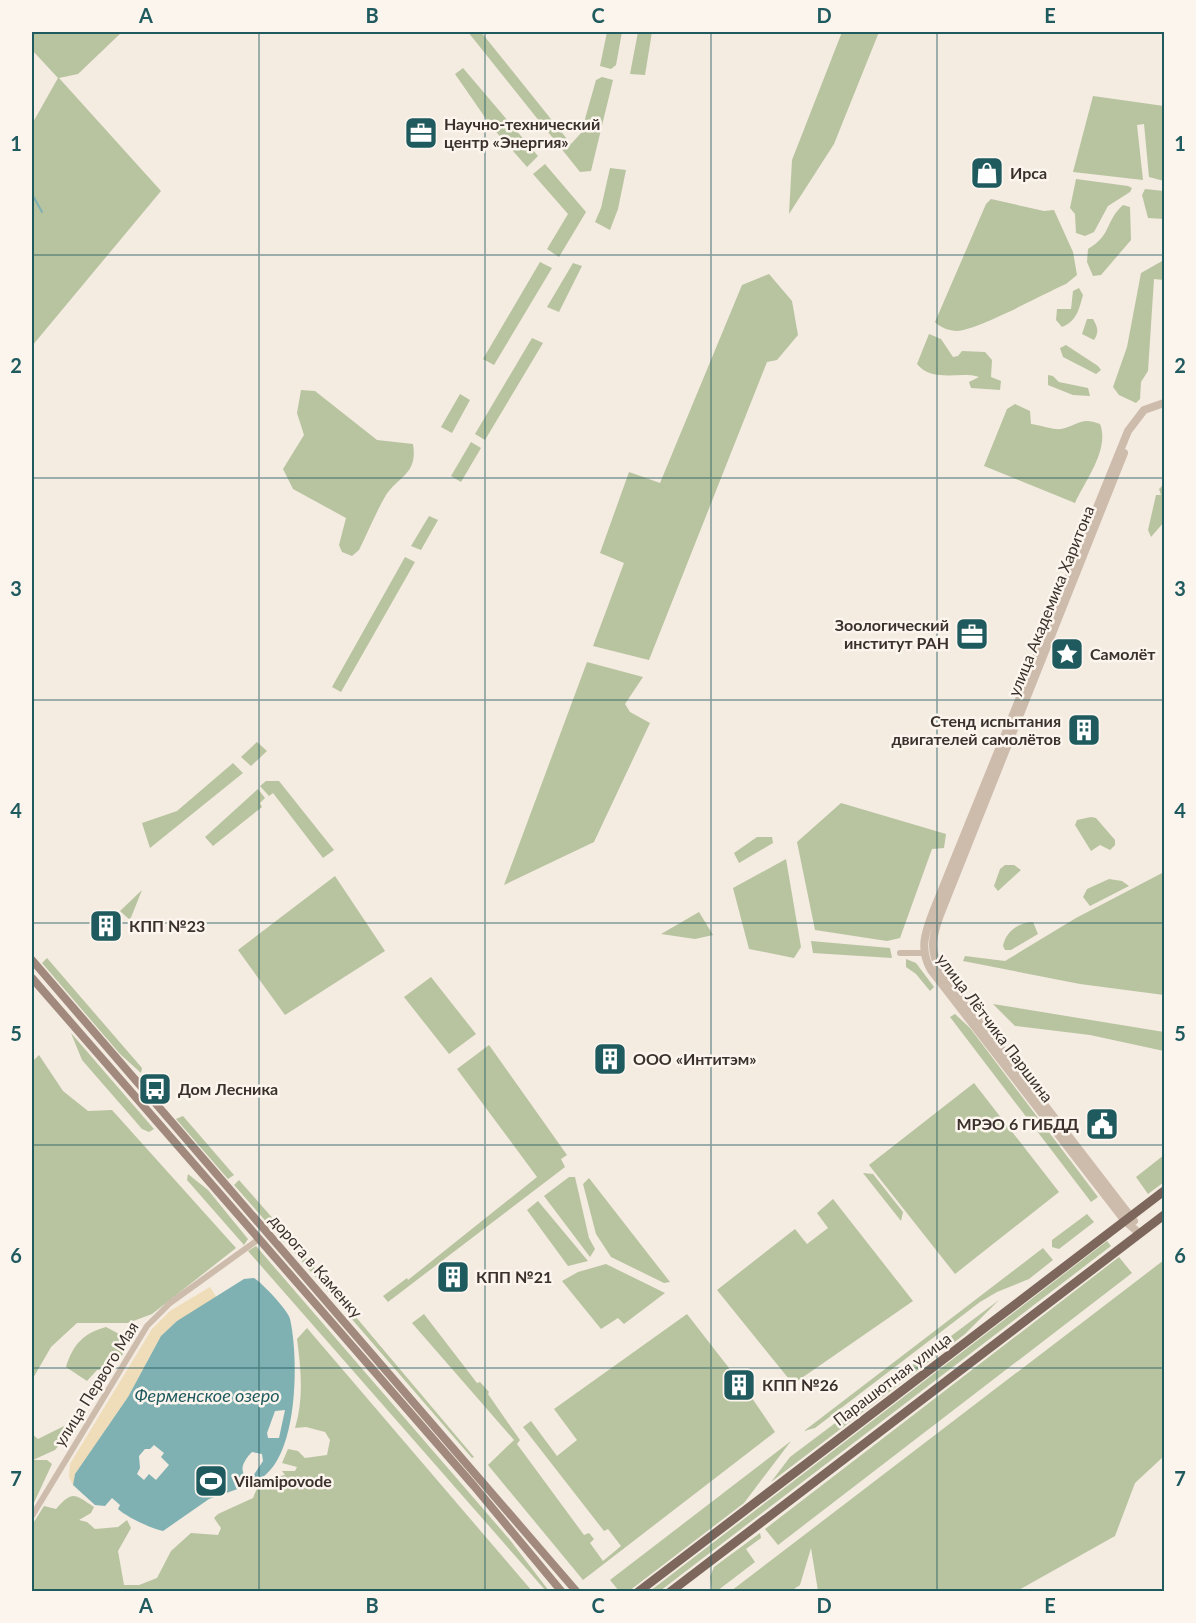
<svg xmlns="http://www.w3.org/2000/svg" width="1196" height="1623" viewBox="0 0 1196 1623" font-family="Lato,sans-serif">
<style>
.green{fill:#b8c4a0}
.sand{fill:#efdcb8}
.water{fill:#7fb0b2;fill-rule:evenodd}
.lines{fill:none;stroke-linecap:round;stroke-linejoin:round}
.stream{stroke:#7fb0b2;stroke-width:2}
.minor{stroke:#cdbbac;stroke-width:6}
.tertiary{stroke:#cdbbac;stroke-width:8}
.secondary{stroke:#a18a7d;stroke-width:8}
.primary{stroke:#7d675c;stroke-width:9}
.grid{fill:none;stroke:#1f5a5e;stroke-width:1.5;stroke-opacity:0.55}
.labels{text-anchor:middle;stroke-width:5;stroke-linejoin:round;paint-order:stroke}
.poi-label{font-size:16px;font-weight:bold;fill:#3b302b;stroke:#fbf5ee;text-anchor:start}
.street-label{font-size:16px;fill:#3b302b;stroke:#fbf5ee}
.water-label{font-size:18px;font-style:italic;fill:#1f5a5e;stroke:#fbf5ee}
.neatline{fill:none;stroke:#1f5a5e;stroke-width:2}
.grid-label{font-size:20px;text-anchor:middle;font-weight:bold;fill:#1f5a5e}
</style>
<rect width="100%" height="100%" fill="#f4ebe1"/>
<!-- green -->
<path class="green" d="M32 32H122L78 74 59 78 161 191 32 346V124L58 78 32 50Z
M468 32H481L571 144 581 133 596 80 602 77 613 80 591 171 580 172Z
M607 32H622L616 65 611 69 600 66Z
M638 32H652L645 75 630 74Z
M842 32H879L834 144 789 214 792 160Z
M463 68 538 156 527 167 491 126 455 74Z
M1093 96 1164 106V181L1149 177 1144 124 1137 125 1143 180 1073 172Z
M545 164 586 212 559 257 547 249 568 214 533 174Z
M610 168 626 170 618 209 610 230 595 222 601 208Z
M1076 179 1128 186 1132 188 1130 192 1108 206 1094 232 1085 236 1076 233 1075 214 1070 208Z
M1145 189 1164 191V219L1148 218 1142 195Z
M991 199 1044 211 1054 210 1073 252 1077 275 1066 284C1041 295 980 329 957 331 950 331 939 327 935 322L986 204Z
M1123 205 1130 207 1131 240 1101 275 1093 276 1087 262 1088 249C1112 235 1105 221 1123 205Z
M1164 260V280L1154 279 1148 371 1141 382 1140 399 1136 403 1119 395 1113 387 1127 347 1141 273Z
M540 262 552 268 494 365 483 359Z
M573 263 582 266 559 312 547 307Z
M769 274 792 301 798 335 777 360 767 362 649 660 593 646 624 563 600 553 629 472 660 483 742 285Z
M1079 288 1083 295C1079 309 1077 321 1062 327L1056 320 1057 309H1071L1073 291Z
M1087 319H1093C1098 327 1099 333 1094 340L1082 334Z
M929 334 941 339 953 357 958 356 962 351 985 352 992 360 991 377 1001 381 1000 390 971 388 969 382 979 377C961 371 932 383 917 364Z
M532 338 543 343 485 440 475 434Z
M1066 345 1098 366 1101 370 1096 374 1063 357 1060 348Z
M1048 375 1053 376 1059 382 1088 388 1090 396 1073 395 1048 385Z
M301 390 315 391 377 440 413 444C418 474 399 476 386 495 376 512 368 532 359 550L352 556 342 552 339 545 346 518 293 489 283 469 304 435 297 413Z
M460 394 470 400 452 433 441 427Z
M1015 404 1030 411 1031 424C1040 425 1053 430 1061 429 1077 426 1081 416 1100 424 1110 449 1085 481 1075 503L984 466 1007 409Z
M471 442 481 448 461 482 451 476Z
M1164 484V522L1151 537 1148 530 1156 495H1161L1159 489Z
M429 516 438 520 421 550 411 546Z
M405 557 415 562 341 692 332 687Z
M587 662 643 677 625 704 630 712 650 723 594 842 504 885Z
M257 742 267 751 251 766 241 757Z
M233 763 243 773 150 848 142 823 177 811Z
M266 781H279L334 850 323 858 273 793 269 796 260 786Z
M258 789 265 798 260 803 262 807 213 846 205 837Z
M841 803 946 834 944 848 932 849 900 938 887 941 815 930 797 842Z
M1091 817 1096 818 1115 840V845L1110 850 1100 845 1091 851 1075 825 1077 820Z
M757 837H772L773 843 739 863 734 853Z
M786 859 801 947 794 958 749 949 733 888Z
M1005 865H1014L1021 870 998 891 994 886 1000 869Z
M1164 872V995L1080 984 963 961 965 956 1005 961 1076 918Z
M335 876 385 951 285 1015 238 950Z
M1109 879 1122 881 1129 886 1090 906 1083 897 1087 889Z
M142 890 130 920 120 911Z
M699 912 713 935 695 939 661 934Z
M1033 922 1038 934 1011 950H1005L1003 946C1006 931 1018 923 1033 922Z
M811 941 890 948 892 958 813 953Z
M47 958 142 1068 141 1073 120 1054 42 963Z
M906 959 916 963 934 987 930 991 916 974 906 967Z
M431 977 476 1034 449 1054 404 997Z
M993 1004 1164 1032V1051L1090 1035 1015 1026Z
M955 1014 970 1028 1098 1197 1091 1202 950 1017Z
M71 1033 154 1129 149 1132 142 1129 82 1060Z
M489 1045 567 1155 561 1159 565 1167 388 1302 383 1296 407 1278 408 1280 537 1177 457 1069Z
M39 1055 63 1091 88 1111 112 1110 236 1248 152 1314 128 1323H77L51 1347 32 1380V1062Z
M974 1083 1059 1192 955 1274 869 1165Z
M183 1116 234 1175 228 1179 176 1119Z
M1164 1155V1182L1148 1194 1136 1177Z
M863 1173 873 1174 903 1212 901 1221Z
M188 1174 208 1190 248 1239 244 1245 187 1180Z
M569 1177H575L589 1238 595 1249 590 1257 544 1196Z
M589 1178 670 1282 664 1283 611 1257 596 1234 583 1184Z
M239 1180 290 1238 284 1242 234 1185Z
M833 1199 913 1301 793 1384 717 1290 795 1229 807 1244 828 1228 817 1213Z
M538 1201 588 1261 568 1266 527 1210Z
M1087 1214 1094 1222 1059 1249 1052 1247V1240Z
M1107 1241 1111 1246 660 1591H650Z
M256 1246 510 1540 549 1591H546L248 1251Z
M296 1246 474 1457 472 1458 292 1250Z
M1043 1248 1053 1260 1029 1279 997 1292 980 1302 815 1428 804 1431Z
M1119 1257 1132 1273 778 1545 765 1529Z
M1164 1260V1456L1135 1483 1115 1536 1017 1591H818L811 1548 800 1585 791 1591H731Z
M606 1264 665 1293 624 1324 618 1318 601 1329 562 1281 578 1272Z
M999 1300 965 1334 771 1482 790 1457Z
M424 1314 477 1383 480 1382 489 1392 488 1394 520 1440 517 1444 584 1535 589 1533 594 1539 590 1543 603 1561 621 1546 608 1529 604 1531 523 1427 531 1421 557 1456 577 1440 554 1409 687 1314 729 1368 730 1376 725 1381 736 1395 740 1392 752 1398 775 1432 583 1580 488 1465 514 1440 412 1323Z
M106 1327 121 1335 117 1347 123 1354 112 1368 97 1370 87 1381 66 1367C73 1344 84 1333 106 1327Z
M307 1328 532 1591H32V1525L44 1506 56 1509C73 1490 74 1494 94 1507L91 1513 79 1520 87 1522 95 1529 118 1527 127 1520 131 1528 118 1551 124 1585H139L157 1578 171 1551 191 1533 218 1535 221 1528 214 1518 218 1514 253 1498 258 1486 278 1474 280 1476 285 1475 282 1471H295L297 1467 282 1463 288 1449 298 1451 305 1458 327 1455 330 1440 325 1432 306 1427 295 1428C304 1399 301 1369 297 1339Z
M66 1425 73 1429 55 1450 33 1460H47L52 1464 32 1507V1434L38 1439Z
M791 1441 744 1503 629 1591H619L610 1580Z
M760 1533 761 1538 746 1549 755 1562 717 1591H712L710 1577 714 1567Z"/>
<!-- sand -->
<path class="sand" d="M210 1287 217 1298 177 1321 161 1336 128 1397 75 1474 73 1485 69 1477 70 1464 152 1329 170 1311Z"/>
<!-- water -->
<path class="water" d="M254 1278C262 1283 288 1310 290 1319 299 1357 299 1465 255 1481L253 1476 263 1461 262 1454 252 1452C243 1461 237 1473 250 1479L249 1485 209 1499 163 1531C152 1529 125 1516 118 1509L120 1505 112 1498 105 1506 95 1505 73 1485 75 1474 128 1397 161 1336 177 1321 244 1279ZM285 1410 279 1438H268L267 1433 275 1411ZM154 1445 164 1453 161 1457 169 1465 156 1480 149 1474 144 1480 137 1474 140 1468 139 1456 145 1449H150Z"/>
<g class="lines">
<!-- stream -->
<path class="stream" d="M32 194 42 212"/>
<!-- minor -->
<path class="minor" d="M900 953H924
M32 1516 147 1326 170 1303 259 1239"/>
<!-- tertiary -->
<path class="tertiary" d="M1124 453 940 915C933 935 929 948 939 968L1134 1221
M1139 1233 1125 1221 931 970C919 949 925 933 933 912L1128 431 1144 410 1164 403"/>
<!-- secondary -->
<path class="secondary" d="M32 960 577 1592
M32 978 474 1486 562 1592"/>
<!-- primary -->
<path class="primary" d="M638 1592 1164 1191
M670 1592 1164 1215"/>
</g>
<!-- grid -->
<path class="grid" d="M259 32V1592M485 32V1592M711 32V1592M937 32V1592M32 255H1164M32 478H1164M32 700H1164M32 923H1164M32 1145H1164M32 1368H1164"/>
<!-- icons -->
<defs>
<g id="office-square" transform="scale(1.725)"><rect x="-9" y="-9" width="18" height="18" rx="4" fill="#1f5a5e" stroke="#fbf5ee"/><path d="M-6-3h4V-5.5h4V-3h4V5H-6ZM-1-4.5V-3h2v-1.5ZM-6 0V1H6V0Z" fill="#fff"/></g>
<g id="shop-square" transform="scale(1.725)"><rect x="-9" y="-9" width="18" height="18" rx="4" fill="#1f5a5e" stroke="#fbf5ee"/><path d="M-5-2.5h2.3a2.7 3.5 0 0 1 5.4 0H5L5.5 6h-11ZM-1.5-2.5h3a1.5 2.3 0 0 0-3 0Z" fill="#fff"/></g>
<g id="sight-square" transform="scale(1.725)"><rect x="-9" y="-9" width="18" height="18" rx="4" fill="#1f5a5e" stroke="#fbf5ee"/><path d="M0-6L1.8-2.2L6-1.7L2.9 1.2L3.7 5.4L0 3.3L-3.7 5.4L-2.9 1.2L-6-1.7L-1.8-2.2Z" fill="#fff"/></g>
<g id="building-square" transform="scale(1.725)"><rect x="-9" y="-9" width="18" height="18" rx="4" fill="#1f5a5e" stroke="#fbf5ee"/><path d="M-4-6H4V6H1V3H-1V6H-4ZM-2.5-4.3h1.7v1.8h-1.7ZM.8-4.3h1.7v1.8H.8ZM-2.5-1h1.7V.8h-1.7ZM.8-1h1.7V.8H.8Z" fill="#fff"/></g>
<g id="bus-square" transform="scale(1.725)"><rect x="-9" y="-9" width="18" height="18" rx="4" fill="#1f5a5e" stroke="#fbf5ee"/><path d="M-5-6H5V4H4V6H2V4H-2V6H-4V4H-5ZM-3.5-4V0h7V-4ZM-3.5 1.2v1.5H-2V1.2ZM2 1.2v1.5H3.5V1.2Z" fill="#fff"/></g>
<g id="civic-square" transform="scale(1.725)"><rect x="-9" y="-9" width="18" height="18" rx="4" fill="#1f5a5e" stroke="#fbf5ee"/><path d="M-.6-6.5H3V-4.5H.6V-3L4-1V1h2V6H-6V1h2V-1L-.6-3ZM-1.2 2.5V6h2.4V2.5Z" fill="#fff"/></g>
<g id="stadium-square" transform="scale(1.725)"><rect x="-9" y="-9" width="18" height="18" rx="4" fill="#1f5a5e" stroke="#fbf5ee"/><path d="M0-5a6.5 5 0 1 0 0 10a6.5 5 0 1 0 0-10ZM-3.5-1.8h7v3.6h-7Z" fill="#fff"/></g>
</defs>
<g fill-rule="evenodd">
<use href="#office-square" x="421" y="133"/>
<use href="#shop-square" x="987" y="173"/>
<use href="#office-square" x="972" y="634"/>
<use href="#sight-square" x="1067" y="654"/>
<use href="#building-square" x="1084" y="730"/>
<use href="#building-square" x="106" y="926"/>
<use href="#building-square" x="610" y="1059"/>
<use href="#bus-square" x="155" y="1089"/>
<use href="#civic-square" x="1102" y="1124"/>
<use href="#building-square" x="453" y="1277"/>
<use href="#building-square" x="739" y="1385"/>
<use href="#stadium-square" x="211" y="1481"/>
</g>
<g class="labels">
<!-- poi labels -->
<g class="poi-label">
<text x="444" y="130">Научно-технический<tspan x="444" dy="18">центр «Энергия»</tspan></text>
<text x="1010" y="179">Ирса</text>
<text x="949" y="631" text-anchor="end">Зоологический<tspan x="949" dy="18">институт РАН</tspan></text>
<text x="1090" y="660">Самолёт</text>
<text x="1061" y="727" text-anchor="end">Стенд испытания<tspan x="1061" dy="18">двигателей самолётов</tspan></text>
<text x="129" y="932">КПП №23</text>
<text x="633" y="1065">ООО «Интитэм»</text>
<text x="178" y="1095">Дом Лесника</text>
<text x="1079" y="1130" text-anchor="end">МРЭО 6 ГИБДД</text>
<text x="476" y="1283">КПП №21</text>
<text x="762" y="1391">КПП №26</text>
<text x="234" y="1487">Vilamipovode</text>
</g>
<!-- street labels -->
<g class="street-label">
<text transform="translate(1051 601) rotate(-68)" y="6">улица Академика Харитона</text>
<text transform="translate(995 1028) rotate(53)" y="6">улица Лётчика Паршина</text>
<text transform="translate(316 1266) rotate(49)" y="6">дорога в Каменку</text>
<text transform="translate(892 1379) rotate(-37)" y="6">Парашютная улица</text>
<text transform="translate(96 1384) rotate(-58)" y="6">улица Первого Мая</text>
</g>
<!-- water labels -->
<g class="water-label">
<text x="207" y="1402">Ферменское озеро</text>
</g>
</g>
<!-- border -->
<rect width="1196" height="1623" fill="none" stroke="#fbf5ee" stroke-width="66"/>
<rect x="33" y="33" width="1130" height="1557" class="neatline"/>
<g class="grid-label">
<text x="146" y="23">A</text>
<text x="372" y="23">B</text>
<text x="598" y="23">C</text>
<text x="824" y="23">D</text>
<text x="1050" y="23">E</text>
<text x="16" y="151">1</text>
<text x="1180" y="151">1</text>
<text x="16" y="373">2</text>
<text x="1180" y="373">2</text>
<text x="16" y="596">3</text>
<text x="1180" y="596">3</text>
<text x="16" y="818">4</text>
<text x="1180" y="818">4</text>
<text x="16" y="1041">5</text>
<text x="1180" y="1041">5</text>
<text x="16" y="1263">6</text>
<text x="1180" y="1263">6</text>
<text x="16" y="1486">7</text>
<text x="1180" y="1486">7</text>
<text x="146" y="1613">A</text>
<text x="372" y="1613">B</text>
<text x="598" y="1613">C</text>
<text x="824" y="1613">D</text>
<text x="1050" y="1613">E</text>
</g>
</svg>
